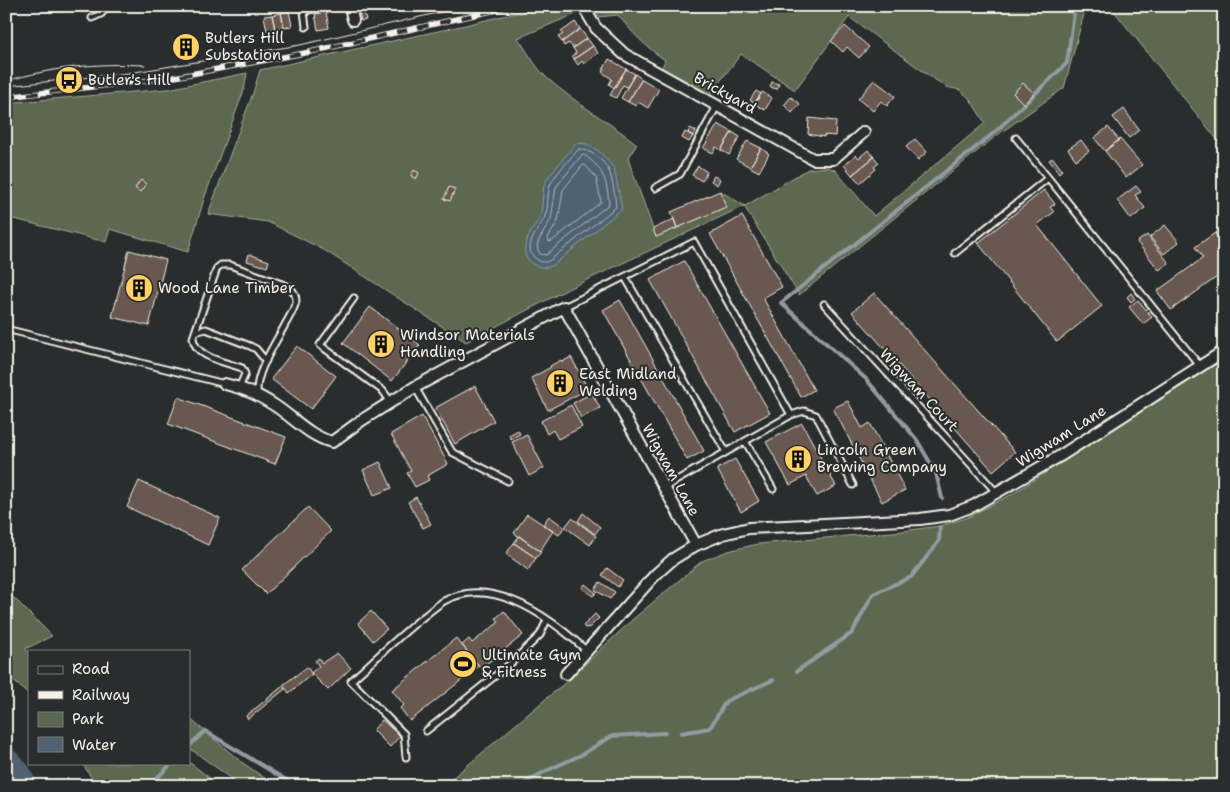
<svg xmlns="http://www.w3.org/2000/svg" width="1230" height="792" viewBox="0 0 1230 792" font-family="'Shantell Sans',sans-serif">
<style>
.green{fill:#5b6850;stroke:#a8ac9c}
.water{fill:#506272;stroke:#929ba1}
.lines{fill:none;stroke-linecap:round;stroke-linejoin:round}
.shore{stroke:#b2b8b9;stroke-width:1}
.stream{stroke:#929ba1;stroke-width:4}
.river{stroke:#506272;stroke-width:21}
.building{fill:#685950;stroke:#f4f1e8}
.service-casing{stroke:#f4f1e8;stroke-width:9}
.minor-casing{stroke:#f4f1e8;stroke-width:14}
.service{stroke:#2a2d2e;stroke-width:5}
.minor{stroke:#2a2d2e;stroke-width:10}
.tram{stroke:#f4f1e8;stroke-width:1}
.rail-casing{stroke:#f4f1e8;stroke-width:5.5}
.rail{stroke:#2a2d2e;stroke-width:4;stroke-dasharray:11;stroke-linecap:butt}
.labels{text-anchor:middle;stroke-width:4;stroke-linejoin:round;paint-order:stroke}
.poi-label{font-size:15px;fill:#f4f1e8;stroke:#2a2d2e;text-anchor:start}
.street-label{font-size:15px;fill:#f4f1e8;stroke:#2a2d2e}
</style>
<rect width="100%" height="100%" fill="#2a2d2e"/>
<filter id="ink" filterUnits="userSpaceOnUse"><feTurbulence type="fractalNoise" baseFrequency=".02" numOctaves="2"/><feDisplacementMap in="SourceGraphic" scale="10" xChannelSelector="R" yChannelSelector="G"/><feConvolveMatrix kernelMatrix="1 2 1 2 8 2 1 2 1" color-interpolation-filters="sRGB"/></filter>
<g filter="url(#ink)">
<!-- green -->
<path class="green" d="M545 6H577L578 13 518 38C527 51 536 68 547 78 575 103 608 121 637 144L628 159 656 237 726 207 720 191 745 206 808 169 828 167 835 170 874 216 985 123 970 99 960 90 947 87 932 78 849 17 795 90 741 54 708 97 661 70 665 60C646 47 632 33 618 15L598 17 591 8 592 6H1086L1064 88 996 136 799 295 744 206 570 288 466 342 324 250 268 222 208 214 253 93 260 70 461 26Z
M1110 6H1224V148L1114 11Z
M247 73 244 90 204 199 188 252 110 229 106 242 6 217V103L168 89Z
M1224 359V786H443L567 681 632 620 702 561 728 551 758 544 903 531 939 526 966 518 1012 494Z
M6 590 52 636 25 649 29 652V694L6 675Z
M189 718 240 761 276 786H242L189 748Z
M189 762 220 786H97L82 763H189Z"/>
<!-- water -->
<path class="water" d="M576 143 587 144 600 152 614 168 622 209 552 266C546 268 539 268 533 264 512 250 537 228 541 213 543 204 542 191 545 183 548 175 570 152 576 143Z"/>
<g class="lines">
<!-- shore -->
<path class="shore" d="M579 149C590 149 605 161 609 171 613 181 615 196 616 207L549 261C544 263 539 262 535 258 521 246 541 228 545 216 549 207 547 195 550 185 552 178 573 155 579 149Z
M584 155C604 168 607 182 609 204L546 255 540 254 537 247 539 240 551 219 556 187 581 156Z
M585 165 596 177 601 202 552 241 549 242 548 238 558 221 563 190 582 166Z"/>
<!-- stream -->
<path class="stream" d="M942 498 936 473 917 440 866 379 781 303 995 132 1067 63 1075 6
M797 671 852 633 873 594 911 577 939 541 940 527
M681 733 710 728 726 701 773 680
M189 746 205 731 296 786
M149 786 172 763
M519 786 546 771 581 755 612 736 665 733"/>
<!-- river -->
<path class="river" d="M6 757 20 772 27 786"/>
</g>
<!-- building -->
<path class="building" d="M40 6H51V11H40Z
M51 6H63V12L51 11Z
M363 10 366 20 361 21 359 11Z
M289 11 292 26 284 27 281 13Z
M326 12 329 28 318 30 315 14Z
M281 13 284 27 275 29 272 15Z
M272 15 275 29 267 31 264 16Z
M575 22 580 29 562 42 558 37 563 34 561 32Z
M845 26 869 47 859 58 847 47 843 52 831 41Z
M580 29 587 38 573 48 569 43 564 46 562 42Z
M587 38 593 46 574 59 572 56 576 53 573 48Z
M194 41 195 51 178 54 176 44Z
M593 46 598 53 584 64 582 61 578 65 574 59Z
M609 59 626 69 614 88 609 84 612 79 602 72Z
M626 69 635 74 627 87 623 85 616 98 610 95Z
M635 74 642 79 628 102 621 98Z
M642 79 659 89 648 108 638 102 636 106 628 102Z
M874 80 895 96 887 106 881 101 873 111 858 99Z
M772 82 779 84 777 89 770 87Z
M1023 83 1034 93 1024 104 1013 93Z
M756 91 761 94 754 103 750 100Z
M762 92 772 98 765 110 755 104Z
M791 97 800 104 792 113 784 105Z
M1124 109 1139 130 1129 138 1113 117Z
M809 118 836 121 835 136 824 135V137L808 134Z
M718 124 732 132 721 150 716 147 713 153 703 148Z
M1108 127 1119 140 1105 151 1094 138Z
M690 128 696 131 694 136 688 133Z
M685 132 693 136 689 142 682 138Z
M732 132 740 137 729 155 721 150Z
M915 139 927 152 918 160 906 147Z
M1120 139 1142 165 1126 178 1105 151Z
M1081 140 1089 151 1076 160 1068 149Z
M747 141 761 148 750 167 736 159Z
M761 148 769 154 759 172 750 167Z
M868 150 874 157 852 175 844 165 856 155 859 158Z
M874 157 879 163 874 167 876 169 860 183 852 175Z
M1053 158 1062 170 1059 173 1049 160Z
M698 166 707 172 702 181 692 175Z
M414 170 419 173 416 179 411 176Z
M714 176 720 179 717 185 711 181Z
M141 180 146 184 140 192 135 188Z
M1136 186 1141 192 1135 195 1145 208 1131 219 1117 200Z
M449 187 455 189 450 201 444 199Z
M1044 190 1055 204 1050 207 1054 212 1037 225 1102 306 1057 342 978 243Z
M720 191 726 207 677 228 671 212Z
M742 216 782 287 763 298 814 390 801 397 710 234Z
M674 219 677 228 656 237 653 229Z
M1165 225 1179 242 1164 254 1150 237Z
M1224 226V245L1215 233Z
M1215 233 1224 246V272L1171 310 1157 291 1203 258 1195 247Z
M1147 235 1169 263 1159 270 1137 242Z
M129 250 166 260 149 326 112 317Z
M249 254 269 261 267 267 247 261Z
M684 261 770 413 735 432 650 280Z
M874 293 1015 452 993 471 852 312Z
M1131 293 1135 299 1131 302 1127 297Z
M620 300 704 451 687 460 603 310Z
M1138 300 1152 317 1143 324 1129 307Z
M370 307 420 345 392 381 343 343Z
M297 346 336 376 311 409 271 379Z
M571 357 588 389 548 410 531 378 551 367 550 366 561 360 562 362Z
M475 386 494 421 455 444 435 408Z
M592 393 600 408 581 418 573 403Z
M178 397 286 437 275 464 168 424Z
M848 401 862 428 870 423 905 490 882 502 833 408Z
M571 405 582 427 558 439 553 430 547 434 541 421Z
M422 416 448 464 427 476 429 480 415 487 407 473 411 471 391 434Z
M802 423 836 486 817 496 806 476 790 485 766 442Z
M518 430 520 434 511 439 509 435Z
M527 435 544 468 529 476 512 442Z
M735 459 759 501 741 512 717 469Z
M380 462 392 488 374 495 363 470Z
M139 481 220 518 208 545 127 507Z
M416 497 431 524 423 528 408 502Z
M308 507 331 531 266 594 242 570Z
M583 513 600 527 595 534 578 521Z
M527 514 553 531 540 551 514 533Z
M549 516 564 527 559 535 543 525Z
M572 518 596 536 590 545 565 527Z
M519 536 541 552 536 558 514 543Z
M514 543 536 558 528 570 506 554Z
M607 568 623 580 618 587 602 575Z
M600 582 615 592 610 599 595 590Z
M585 584 596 593 593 596 582 588Z
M371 611 387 629 373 641 358 623Z
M504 611 523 635 481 668 462 645 469 639 472 643 499 622 496 618Z
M595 614 599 618 590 627 585 628 583 626Z
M456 638 479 666 410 721 400 708 404 705 392 690Z
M337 653 351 668 328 690 311 673 319 666 315 661 319 658 322 663Z
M307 667 312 674 289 693 283 685Z
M283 686 285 689 248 719 246 716Z
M382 720 400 736 390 747 373 730Z"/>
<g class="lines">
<!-- service casing -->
<g class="service-casing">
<path id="service" d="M92 18 101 14 107 6
M306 27 304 11 328 6
M1016 138 1200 366
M655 188 680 174 717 106
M955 253 1048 178
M625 277 726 452
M354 298 320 345 383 391 391 402
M824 304 997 493
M564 307 694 242 791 415
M6 329 225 384
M195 332 206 329 250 346 256 349 266 361
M415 387 452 452 508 481
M239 388 245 374 242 368C226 362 195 358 193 338L217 268 221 265H230L290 287C294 292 296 295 296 301 295 308 290 316 286 323 278 339 252 377 258 395
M745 441 773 489
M665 487 791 415 804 411 816 415 853 485
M426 731 510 664 540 635 547 620
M406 757 404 734 351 681C375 659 398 637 423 617 430 612 437 605 444 601 493 574 552 619 587 651"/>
</g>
<!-- minor casing -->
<g class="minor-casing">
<path id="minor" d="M350 6 353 20
M583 6 596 28 624 54 813 159H833L864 132
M225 384C242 388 259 395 274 405 294 418 309 436 332 442L362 420 415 387 564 307 696 545
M566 674 655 575 673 559 696 545 723 534 749 528 920 519 949 515 973 506 1060 456 1224 351"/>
</g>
<!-- service -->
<use href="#service" class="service"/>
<!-- minor -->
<use href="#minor" class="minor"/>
<!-- tram -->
<path class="tram" d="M6 81C55 67 94 63 145 65
M6 86 129 73 300 45 467 6"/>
<!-- rail casing -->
<g class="rail-casing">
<path id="rail" d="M6 97 169 78 310 52 514 6"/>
</g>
<!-- rail -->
<use href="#rail" class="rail"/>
</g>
</g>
<!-- icons -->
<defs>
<g id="building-disc" transform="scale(1.4375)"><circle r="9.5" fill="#ffd166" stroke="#2a2d2e"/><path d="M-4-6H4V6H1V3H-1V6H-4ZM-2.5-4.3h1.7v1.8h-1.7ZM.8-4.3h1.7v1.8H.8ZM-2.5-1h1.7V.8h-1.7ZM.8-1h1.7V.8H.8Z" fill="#111"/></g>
<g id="bus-disc" transform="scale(1.4375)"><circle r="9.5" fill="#ffd166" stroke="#2a2d2e"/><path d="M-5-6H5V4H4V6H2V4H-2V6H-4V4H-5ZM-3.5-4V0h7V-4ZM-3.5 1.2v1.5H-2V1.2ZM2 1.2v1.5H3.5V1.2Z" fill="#111"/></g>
<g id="stadium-disc" transform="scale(1.4375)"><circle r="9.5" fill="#ffd166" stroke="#2a2d2e"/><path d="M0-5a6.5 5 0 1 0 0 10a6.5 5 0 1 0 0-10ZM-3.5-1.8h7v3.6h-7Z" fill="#111"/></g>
</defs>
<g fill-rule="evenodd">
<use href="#building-disc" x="186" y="47"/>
<use href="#bus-disc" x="69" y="80"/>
<use href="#building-disc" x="139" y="288"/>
<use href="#building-disc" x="381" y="344"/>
<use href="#building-disc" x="560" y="383"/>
<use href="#building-disc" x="798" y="459"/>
<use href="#stadium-disc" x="463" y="664"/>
</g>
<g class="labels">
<!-- poi labels -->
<g class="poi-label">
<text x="205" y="43">Butlers Hill<tspan x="205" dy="17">Substation</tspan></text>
<text x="88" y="85">Butler's Hill</text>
<text x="158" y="293">Wood Lane Timber</text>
<text x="400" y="340">Windsor Materials<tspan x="400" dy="17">Handling</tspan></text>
<text x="579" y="379">East Midland<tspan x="579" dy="17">Welding</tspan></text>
<text x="817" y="455">Lincoln Green<tspan x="817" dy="17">Brewing Company</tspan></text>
<text x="482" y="660">Ultimate Gym<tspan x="482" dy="17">&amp; Fitness</tspan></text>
</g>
<!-- street labels -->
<g class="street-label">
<text transform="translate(725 93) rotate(29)" y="5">Brickyard</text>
<text transform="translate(919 390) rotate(47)" y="5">Wigwam Court</text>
<text transform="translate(1061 436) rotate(-32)" y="5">Wigwam Lane</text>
<text transform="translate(671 470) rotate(61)" y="5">Wigwam Lane</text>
</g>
</g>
<!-- margin -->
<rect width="1230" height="792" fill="none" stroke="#2a2d2e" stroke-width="25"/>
<rect x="12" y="12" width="1205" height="767" fill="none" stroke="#f4f1e8" stroke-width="2" filter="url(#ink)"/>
<!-- legend -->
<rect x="28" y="650" width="162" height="115" fill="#2a2d2e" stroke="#7b7b78"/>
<rect x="38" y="666" width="25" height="8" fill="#2a2d2e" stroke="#7b7b78"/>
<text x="72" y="674" font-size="15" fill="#f4f1e8">Road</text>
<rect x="38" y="691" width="25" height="8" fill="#f4f1e8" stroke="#7b7b78"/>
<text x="72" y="700" font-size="15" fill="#f4f1e8">Railway</text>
<rect x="38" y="712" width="25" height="15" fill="#5b6850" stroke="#7b7b78"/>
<text x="72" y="724" font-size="15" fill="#f4f1e8">Park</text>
<rect x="38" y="737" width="25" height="15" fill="#506272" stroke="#7b7b78"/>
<text x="72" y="750" font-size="15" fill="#f4f1e8">Water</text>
</svg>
